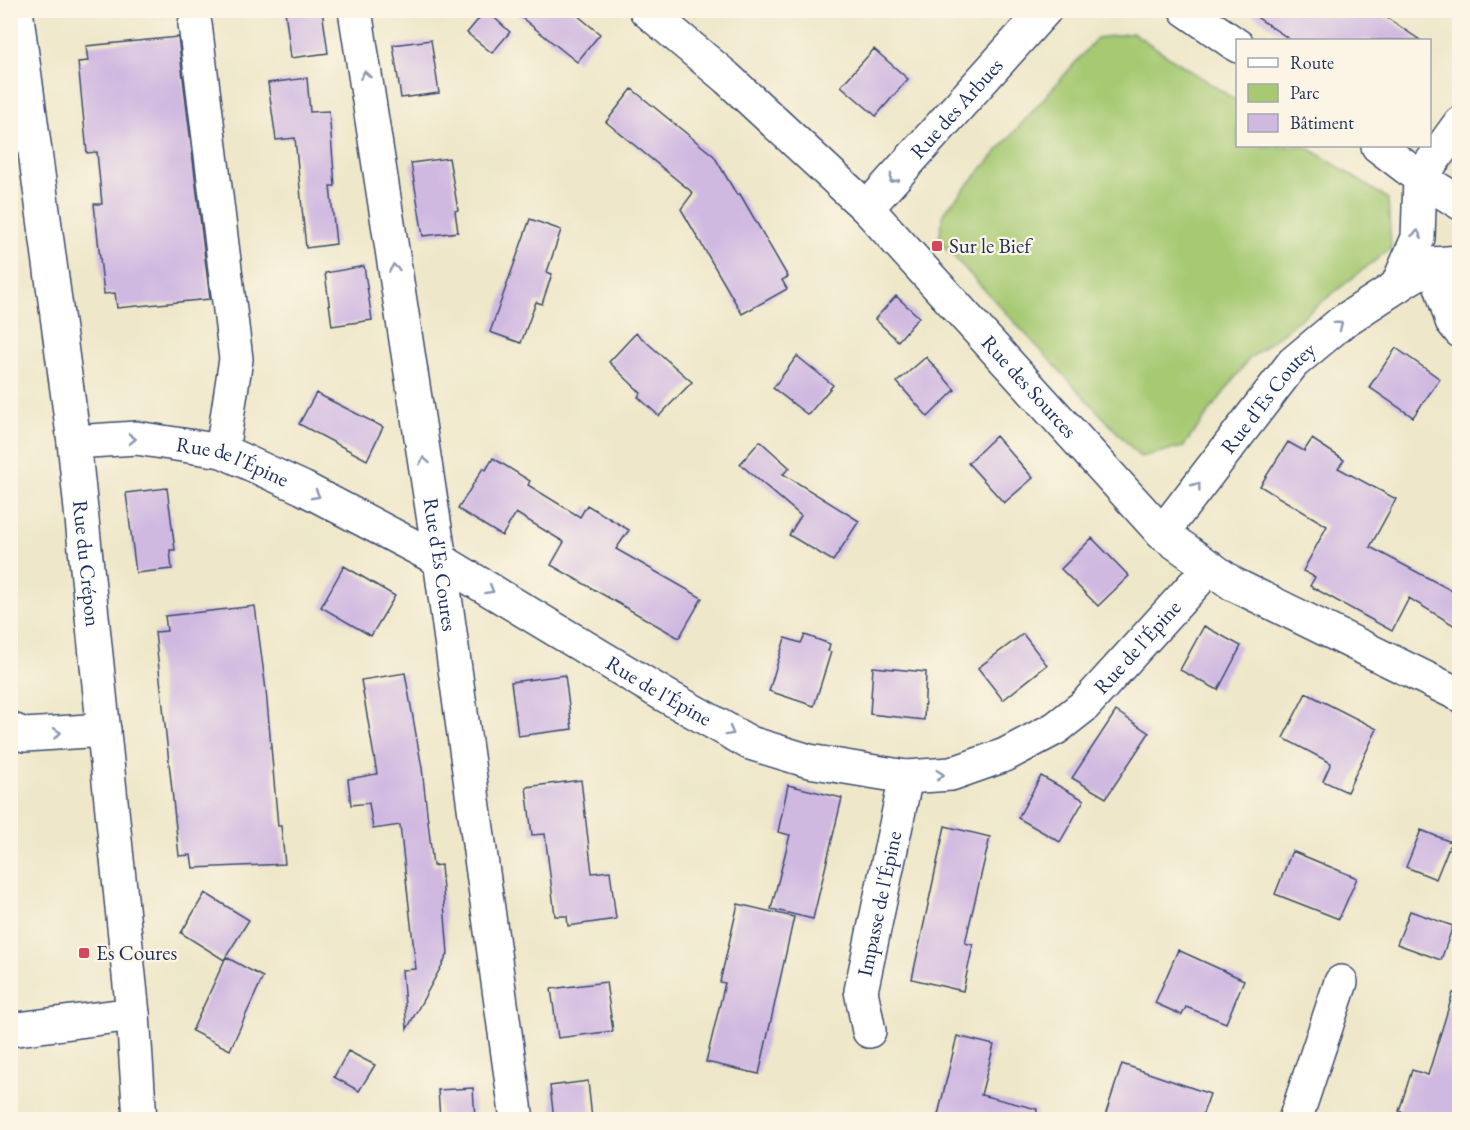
<svg xmlns="http://www.w3.org/2000/svg" width="1470" height="1130" viewBox="0 0 1470 1130" font-family="'EB Garamond',serif">
<style>
.green{fill:#a6c972;stroke:#607c68;stroke-width:1.5}
.building{fill:#d0b9e1}
.lines{fill:none;stroke-linecap:round;stroke-linejoin:round}
.minor-casing{stroke:#3b4b6e;stroke-width:36}
.minor{stroke:#fff;stroke-width:33}
.oneway{stroke:#8d97ae}
.poi-dot{fill:#d1495b;stroke:#fcf5e5;stroke-width:2}
.labels{text-anchor:middle;stroke-width:4.5;stroke-linejoin:round;paint-order:stroke}
.street-label{font-size:21px;fill:#1b2f5e;stroke:#fcf5e5}
.poi-label{font-size:21px;fill:#1b2f5e;stroke:#fcf5e5;text-anchor:start}
</style>
<rect width="100%" height="100%" fill="#fcf5e5"/>
<filter id="ink" filterUnits="userSpaceOnUse"><feTurbulence type="fractalNoise" baseFrequency=".0167" numOctaves="2"/><feDisplacementMap in="SourceGraphic" scale="12" xChannelSelector="R" yChannelSelector="G"/><feConvolveMatrix kernelMatrix="1 2 1 2 8 2 1 2 1" color-interpolation-filters="sRGB"/></filter>
<filter id="wash" filterUnits="userSpaceOnUse"><feTurbulence type="fractalNoise" baseFrequency=".008" numOctaves="4" result="noise"/><feDisplacementMap in="SourceGraphic" scale="24" xChannelSelector="R" yChannelSelector="G"/><feGaussianBlur stdDeviation="1.35" result="paint"/><feColorMatrix in="noise" values="0 0 0 0 0 0 0 0 0 0 0 0 0 0 0 0 0 1.4 0 .05"/><feComposite in="paint" operator="in"/></filter>
<g filter="url(#wash)">
<rect width="100%" height="100%" fill="#eee7c9"/>
<!-- green -->
<path class="green" d="M1133 33 1237 101 1238 146H1306L1388 199 1391 248 1249 359 1183 447 1140 457 939 241 943 213 1097 38Z"/>
<g id="blocks">
<!-- building -->
<path class="building" d="M285 10H322L328 53 291 58Z
M486 10 510 32 492 53 467 33Z
M512 10H571L600 34 577 62Z
M1246 10H1375L1420 40H1291Z
M178 37 210 299 117 308 115 293 104 294 94 204H102L97 152 87 153 78 62 88 61 86 46Z
M431 40 439 93 401 98 393 45Z
M874 49 908 79 876 116 841 86Z
M307 78 310 112 329 111 335 186H330L336 244 306 248 295 138 276 140 268 83Z
M632 89 714 156 737 195 740 194 788 277 782 280 787 289 742 314 681 209 693 193 606 122Z
M449 158 458 210 455 211 458 232 423 236 411 163Z
M530 219 561 230 547 272 552 274 542 304 536 302 521 343 490 332Z
M364 266 372 320 332 326 325 273Z
M896 296 919 317 898 341 875 319Z
M636 333 692 382 659 416 638 397 641 393 609 362Z
M1396 348 1440 379 1413 417 1369 387Z
M797 356 833 385 808 415 773 388Z
M926 357 955 390 928 417 897 382Z
M316 393 383 427 367 460 299 424Z
M996 436 1033 478 1004 503 968 463Z
M1312 439 1344 460 1338 468 1396 499 1370 547 1460 595V629L1409 598 1392 631 1310 586 1315 577 1303 571 1327 526 1260 486 1288 442 1304 451Z
M760 441 790 468 783 474 859 521 833 561 789 535 801 516 740 464Z
M493 458 530 481 528 485 580 517 587 505 629 530 616 549 702 598 679 638 551 565 564 542 516 513 502 536 458 509 483 468 486 470Z
M167 488 175 550H170L172 569 136 573 126 493Z
M1092 538 1129 576 1098 606 1061 569Z
M344 566 395 596 371 636 321 607Z
M255 606 266 690 278 826H281L285 864 193 868 191 855 179 856 155 632 167 631 165 616Z
M1204 626 1241 646 1218 690 1180 670Z
M1023 634 1047 665 1003 700 978 668Z
M805 635 830 644 828 651 831 652 814 706 769 691 785 638 801 643Z
M873 667 926 672 924 720 870 714Z
M405 673 422 768 433 866 441 865 448 954 407 1029 402 970 416 969 400 825 373 829 369 803 351 805 348 779 377 774 361 680Z
M565 675 572 729 518 736 511 682Z
M1306 693 1377 729 1347 792 1323 781 1331 763 1283 738Z
M1116 711 1149 733 1106 798 1072 778Z
M1041 776 1084 800 1060 842 1018 818Z
M581 780 592 873 610 871 616 919 568 926 567 916H555L545 834 532 835 526 787Z
M788 785 842 798 813 919 771 909 790 835 778 832Z
M945 826 990 837 965 943 973 945 963 991 912 979Z
M1421 830 1451 842 1436 879 1406 867Z
M1292 851 1357 878 1339 919 1275 894Z
M205 893 249 920 224 960 181 933Z
M738 904 794 917 759 1074 706 1062 725 983 720 982Z
M1410 911 1453 926 1441 960 1397 944Z
M1178 950 1244 980 1226 1023 1186 1007 1182 1015 1155 1003Z
M226 957 263 977 230 1050 192 1031Z
M606 982 613 1031 558 1038 551 989Z
M1453 993 1460 994V1119H1425L1399 1111 1412 1070 1428 1075Z
M957 1036 994 1045 981 1095 1037 1109 1036 1119H937Z
M348 1051 375 1065 359 1091 334 1077Z
M1122 1064 1210 1094 1201 1119H1104Z
M588 1081 592 1119H554L550 1086Z
M473 1088 475 1119H440L438 1090Z"/>
</g>
</g>
<g filter="url(#ink)">
<use href="#blocks" fill-opacity="0" stroke="#3b4b6e" stroke-width="1.5"/>
<g class="lines">
<!-- minor casing -->
<g class="minor-casing">
<g id="minor">
<path id="s1" d="M16 10 74 442 133 1014 140 1120"/>
<path id="s2" d="M355 10 440 560 517 1120"/>
<path id="s3" d="M646 10 726 77 867 208 1162 533 1233 584 1460 695"/>
<path d="M1186 10 1238 46"/>
<path d="M195 24 236 359 222 451"/>
<path d="M1378 146 1420 178 1460 203"/>
<path d="M1420 178 1460 123"/>
<path id="s4" d="M867 208 1045 10"/>
<path d="M1434 264 1452 321 1460 331"/>
<path d="M1397 286 1418 238 1420 178"/>
<path id="s5" d="M74 442 136 438 222 451 303 488 440 560 661 693 750 743 809 761 906 777 951 774 1005 755 1056 728 1084 706 1210 567"/>
<path id="s6" d="M1162 533 1293 363 1342 322 1408 279 1434 264 1460 262"/>
<path d="M10 729 25 735 104 730"/>
<path d="M10 1030 133 1014"/>
<path id="s7" d="M869 1031 861 991 906 777"/>
<path d="M1295 1120 1341 982"/>
</g>
</g>
<!-- minor -->
<use href="#minor" class="minor"/>
</g>
<!-- one-way arrows -->
<defs><path id="oneway-chevron" d="M-2-3.5L2.5 0L-2 3.5" fill="none" stroke-width="1.6" stroke-linecap="round" stroke-linejoin="round" transform="scale(1.5)"/></defs>
<g class="oneway">
<use href="#oneway-chevron" transform="translate(365 75) rotate(-99)"/>
<use href="#oneway-chevron" transform="translate(893 179) rotate(132)"/>
<use href="#oneway-chevron" transform="translate(1417 234) rotate(-80)"/>
<use href="#oneway-chevron" transform="translate(394 268) rotate(-99)"/>
<use href="#oneway-chevron" transform="translate(1339 325) rotate(-38)"/>
<use href="#oneway-chevron" transform="translate(132 439)"/>
<use href="#oneway-chevron" transform="translate(424 461) rotate(-99)"/>
<use href="#oneway-chevron" transform="translate(1197 486) rotate(-53)"/>
<use href="#oneway-chevron" transform="translate(316 495) rotate(28)"/>
<use href="#oneway-chevron" transform="translate(490 590) rotate(31)"/>
<use href="#oneway-chevron" transform="translate(730 732) rotate(29)"/>
<use href="#oneway-chevron" transform="translate(57 733) rotate(-3)"/>
<use href="#oneway-chevron" transform="translate(940 775) rotate(-4)"/>
</g>
</g>
<!-- markers -->
<g class="poi-dot">
<rect x="931" y="240" width="12" height="12" rx="3"/>
<rect x="78" y="947" width="12" height="12" rx="3"/>
</g>
<g class="labels">
<!-- street labels -->
<g class="street-label">
<text dy="7" stroke="none"><textPath href="#s4" startOffset="134">Rue des Arbues</textPath></text>
<text dy="7" stroke="none"><textPath href="#s3" startOffset="538">Rue des Sources</textPath></text>
<text dy="7" stroke="none"><textPath href="#s6" startOffset="172">Rue d'Es Coutey</textPath></text>
<text dy="7" stroke="none"><textPath href="#s5" startOffset="162">Rue de l'Épine</textPath></text>
<text dy="7" stroke="none"><textPath href="#s1" startOffset="558">Rue du Crépon</textPath></text>
<text dy="7" stroke="none"><textPath href="#s2" startOffset="561">Rue d'Es Coures</textPath></text>
<text dy="7" stroke="none"><textPath href="#s5" startOffset="1188">Rue de l'Épine</textPath></text>
<text dy="7" stroke="none"><textPath href="#s5" startOffset="648">Rue de l'Épine</textPath></text>
<text dy="7" stroke="none"><textPath href="#s7" startOffset="130">Impasse de l'Épine</textPath></text>
</g>
<!-- poi labels -->
<g class="poi-label">
<text x="949" y="253">Sur le Bief</text>
<text x="96" y="960">Es Coures</text>
</g>
</g>
<!-- margin -->
<rect width="1470" height="1130" fill="none" stroke="#fcf5e5" stroke-width="36"/>
<!-- legend -->
<rect x="1236" y="39" width="195" height="108" fill="#fcf5e5" stroke="#a2a6af" stroke-width="1.5"/>
<rect x="1248" y="58" width="30" height="9" fill="#ffffff" stroke="#a2a6af" stroke-width="1.5"/>
<text x="1290" y="69" font-size="18" fill="#1b2f5e">Route</text>
<rect x="1248" y="84" width="30" height="18" fill="#a6c972" stroke="#a2a6af" stroke-width="1.5"/>
<text x="1290" y="99" font-size="18" fill="#1b2f5e">Parc</text>
<rect x="1248" y="114" width="30" height="18" fill="#d0b9e1" stroke="#a2a6af" stroke-width="1.5"/>
<text x="1290" y="129" font-size="18" fill="#1b2f5e">Bâtiment</text>
</svg>
